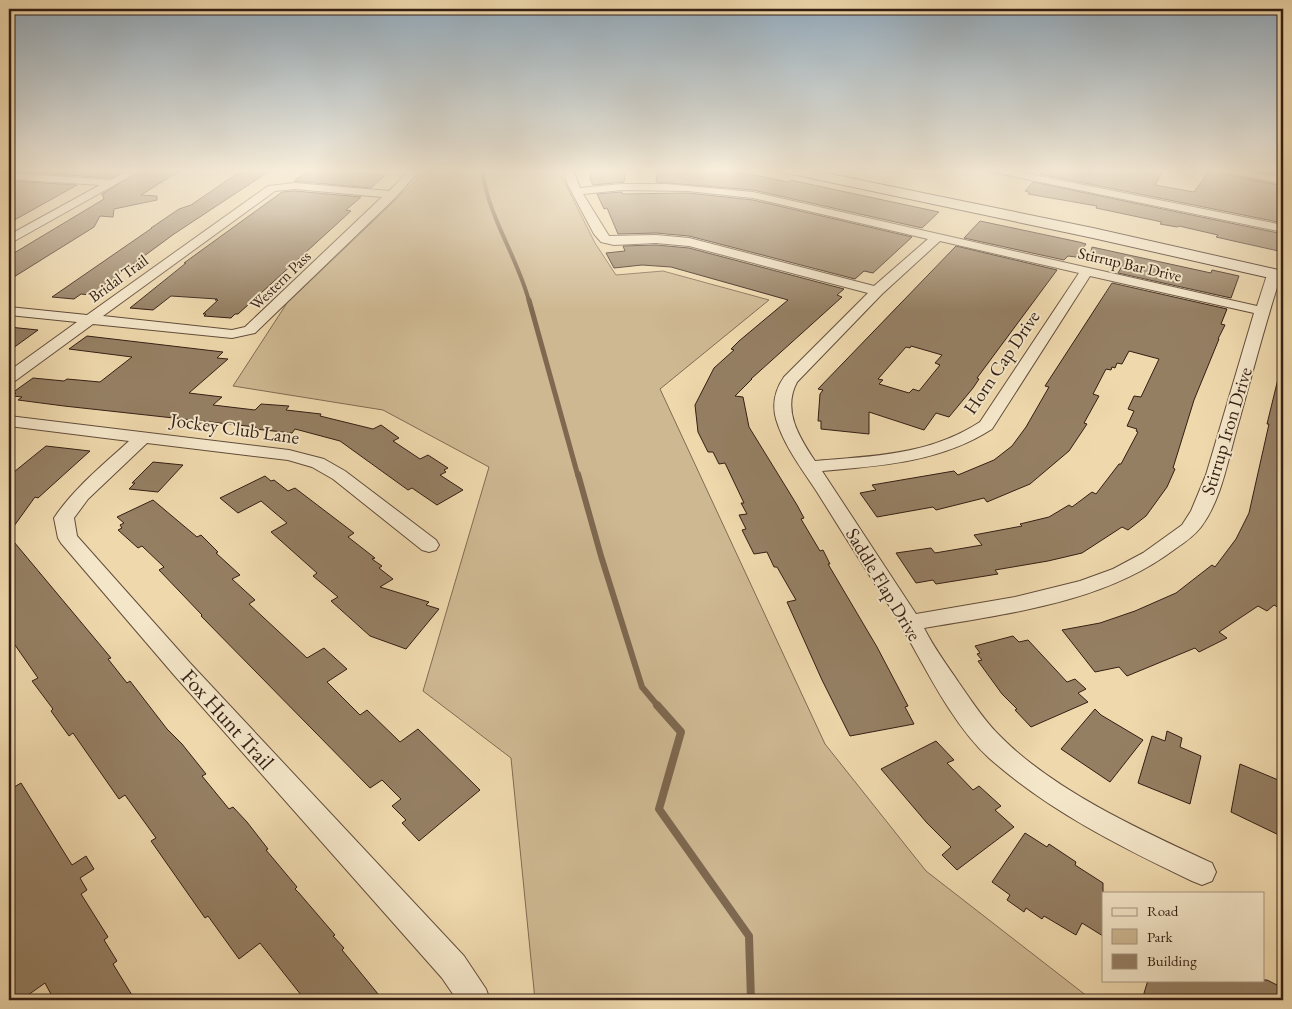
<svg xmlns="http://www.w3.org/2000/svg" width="1292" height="1009" viewBox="0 0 1292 1009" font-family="'EB Garamond',serif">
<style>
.green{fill:#ceb892;stroke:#816b53}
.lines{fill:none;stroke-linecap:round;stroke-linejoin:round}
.stream-far3{stroke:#7e6850;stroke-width:4}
.stream-far2{stroke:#7e6850;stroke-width:5}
.stream-far1{stroke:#7e6850;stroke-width:6}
.stream{stroke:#7e6850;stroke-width:8}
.building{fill:#957f63;stroke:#341e14;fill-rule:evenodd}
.street-casing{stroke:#624c3a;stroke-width:2}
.secondary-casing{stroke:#341e14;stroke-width:2}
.street{fill:#f4e6c9;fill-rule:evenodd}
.secondary{fill:#f4e6c9;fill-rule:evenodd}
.labels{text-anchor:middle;stroke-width:4;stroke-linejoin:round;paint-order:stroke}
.far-street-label{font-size:16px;fill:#341e14;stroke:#f4e6c9}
.street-label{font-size:19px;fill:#341e14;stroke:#f4e6c9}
.near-street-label{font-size:22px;fill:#341e14;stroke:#f4e6c9}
</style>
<rect width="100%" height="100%" fill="#eed8ac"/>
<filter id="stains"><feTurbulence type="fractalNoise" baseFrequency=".004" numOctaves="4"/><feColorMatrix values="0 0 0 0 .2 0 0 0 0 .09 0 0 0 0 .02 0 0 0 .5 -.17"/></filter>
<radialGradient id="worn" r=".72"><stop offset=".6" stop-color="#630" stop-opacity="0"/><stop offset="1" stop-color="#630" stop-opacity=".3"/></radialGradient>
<!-- green -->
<path class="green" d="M428 169H558L595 243 616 275 663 271 769 300 660 389 825 744 926 871 1092 1000H535L511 758 423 691 489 467 383 410 233 386 287 303Z"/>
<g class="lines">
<!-- stream-far3 -->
<path class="stream-far3" d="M482 169C488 217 517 256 529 301"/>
<!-- stream-far2 -->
<path class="stream-far2" d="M529 300 578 476"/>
<!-- stream-far1 -->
<path class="stream-far1" d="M578 474 601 556 642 687 658 706"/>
<!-- stream -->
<path class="stream" d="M657 705 681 732 659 809 749 936 751 1000"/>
</g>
<!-- building -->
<path class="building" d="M9 168H128L111 178 9 171Z
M145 168H184L141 195 157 196V200L114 209 113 217 100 216 94 227 9 280V256L104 199 102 194Z
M267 168H274L174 234 91 295 81 294 74 299 52 297 152 228H151L179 209 191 205 235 175Z
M592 168H622V173H625L624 182 593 185 590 179Z
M658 168H703L754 175 788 182 790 180 939 212 922 228 753 190 656 182Z
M1045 168H1165L1155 185 1194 192 1211 168H1217L1224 174 1283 186V223L1040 174Z
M1244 168H1283V176Z
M309 169 385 175 371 188 294 181Z
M9 181 77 185 9 223Z
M1033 182 1283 234V252L1238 242 1216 237 1218 235 1179 226 1177 227 1160 224 1162 222 1096 208 1097 206 1028 194 1029 192 1025 191Z
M295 191 361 197 346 210 351 211 238 314H235L231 318 204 316 206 314H203L218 300H215L217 299 171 296 153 310 130 308 186 263H184L282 192Z
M622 192V194L688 193 753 200 912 237 873 273 864 271 855 279 689 236 656 233 618 234 607 208 604 209 597 194Z
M980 221 1079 242 1086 244 1076 257 1068 256 1064 260 964 238Z
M656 245 689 248 844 289 837 295 842 297 751 379H752L735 396 743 397 749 427 797 505 804 518 801 519 820 551 823 550 830 564H828L877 647 908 706 905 707 914 724 850 736 822 680 787 602 796 600 777 567H774L767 552 754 554 742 530 746 529 739 515 747 514 741 503H744L725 463 719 464 713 452H708L698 432 695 405 714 368 734 350 731 349 739 341 788 300 671 267 642 265 614 268 606 253 625 251 623 246Z
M956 246 1057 270 977 378 979 379 973 388 949 417 936 413 924 430 869 412V434L821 429V421H818L820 394 823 390 818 389ZM911 346 942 355 935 363 940 365 919 391 913 389 909 393 879 384 883 380 878 379 906 347 910 348Z
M1092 247 1211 273 1212 270 1239 276 1231 298 1118 273 1121 268 1089 260Z
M1112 283 1227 309 1221 324 1225 325 1218 339H1219L1194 400 1173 468 1175 469 1167 487 1146 516 1128 530 1122 527 1082 553 1048 561 995 570 998 574 936 584 933 580 916 583 896 553 931 548 935 553 982 545 974 535 1022 526 1020 524 1049 517 1069 505 1072 507 1092 492 1096 494 1119 464H1121L1138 432 1136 431 1137 429 1127 426 1134 411 1128 409 1134 396 1141 397 1159 359 1129 351 1122 364 1117 363 1115 368 1112 367 1111 370 1106 369 1093 394 1099 396 1084 423 1087 424 1069 451 1030 484 987 502 984 498 936 510 933 507 877 517 860 493 876 490 872 485 954 471 958 475 994 460 1012 446 1026 427 1049 387 1045 386Z
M9 327 38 330 9 351Z
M87 336 223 352 217 358 228 359 189 393 222 397 213 405 255 410 261 404 289 406 286 410 321 414 320 416 373 429 381 425 399 438 393 441 420 459 428 455 448 468 444 470 446 472 440 475 463 490 437 505 412 488 408 490 340 441 295 429 292 433 255 429 256 427 64 406 18 400 22 397 13 396 16 393H12L33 378 64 381 67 379 100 382 132 357 69 349Z
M1278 379H1283V610L1274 605 1267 611 1258 606 1219 632 1227 638 1199 652 1195 648 1127 676 1119 667 1095 672 1062 630 1100 623 1135 611 1176 593 1212 565 1215 567 1236 539 1249 513 1269 424H1267Z
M46 446 90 451 49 488 38 498 35 497 9 533V476Z
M153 462 183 465 158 492 129 489 135 483H132Z
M265 476 271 481 274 480 288 491 295 488 354 533 348 537 375 558 372 559 382 566 379 568 393 579 380 587 429 602 426 605 439 609 406 649 370 636 331 601 338 597 313 576 317 573 271 532 287 523 261 501 238 513 220 498Z
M153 500 197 537 201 535 218 552 216 553 240 575 232 579 255 600 249 604 307 658 324 648 347 669 327 682 360 715 367 710 400 742 418 729 480 790 419 841 402 823 406 820 392 806 401 799 382 780 370 788 201 616 202 615 159 570 164 567 142 546 138 548 118 530 122 528 120 525 124 523 117 517Z
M9 536 111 658 108 659 127 683 130 681 167 729 182 744 206 774 202 776 229 809 233 807 247 822 268 849 266 850 297 887 295 889 299 893 335 935 333 936 344 948 342 950 383 1000H305L260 943 239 959 208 916 205 918 151 841 156 838 125 795 119 799 73 733 69 736 51 711 53 709 32 681 38 678 15 645 9 648Z
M1013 636 1019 642 1028 640 1067 682 1075 679 1086 689 1078 693 1088 702 1031 727 1015 710 1017 709 1002 694 978 661 982 660 977 654 980 653 975 646Z
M1095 709 1101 715 1143 740 1110 782 1061 749Z
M1167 731 1182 738 1180 747 1201 756 1190 804 1138 783 1152 736 1165 741Z
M936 741 954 760 947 763 973 790 979 786 1001 806 995 810 1014 827 957 870 942 855 951 847 927 823 881 769Z
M1240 764 1283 782V837L1231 812Z
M21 783 72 865 86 856 94 869 80 878 87 890 81 894 108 937 104 940 117 961 113 964 135 1000H54L45 983 21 1000H18L9 984V790Z
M1025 833 1047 847 1049 844 1076 862 1075 865 1103 883V936L1082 923 1076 935 1044 916 1042 919 1026 908 1024 912 1007 900 1010 895 992 882Z
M1148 980H1267L1283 988V1000H1142Z"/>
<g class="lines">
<!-- street casing -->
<g class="street-casing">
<path id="street" d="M131 169H143L9 244V235L100 185 9 179V173L111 180Z
M411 169H421L396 197 255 333 232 338 93 324 15 381 9 383V371L77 322 9 315V307L87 315 268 186 295 183 389 191ZM295 189 382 197 245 327 232 330 103 316 275 191Z
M563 169H573L580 188 622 184H666L753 192 1257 306 1267 275 1274 271 1279 272 1281 275C1264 327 1251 379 1236 432 1227 464 1221 500 1201 527 1194 536 1184 543 1175 549 1104 603 1009 613 924 628 934 648 947 665 959 683 971 700 983 719 998 734 1052 790 1142 831 1212 863L1216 872 1212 881 1202 885 1192 881C1121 847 1049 811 989 758 947 719 920 655 890 607 865 569 841 530 817 492 802 469 784 446 776 419 772 404 775 390 784 377L868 293 689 246 656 243 614 245 601 242 594 234 568 185ZM622 190 688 191 753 198 928 239 874 286 689 238 656 235 609 236 583 194ZM940 241 1079 273 980 422C929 455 874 456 815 461 799 437 782 410 797 382L882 294ZM1090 276 1254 313 1206 475 1191 511 1182 525 1143 553 1113 569 1080 581 1015 597 916 614 822 471C881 466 941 462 992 429Z
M987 169H1005L1283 225V232L992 172Z
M1219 169H1237L1283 178V184L1224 172Z
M9 416 289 450 324 459 345 471 436 540 439 545 436 550 429 552 422 550 333 479 312 467 288 460 147 443 88 499 74 518 77 536 190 663 464 956 486 989 490 1000H457L442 978 174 675 61 543 58 538 54 518C74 488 103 465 129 441L9 426Z"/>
</g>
<!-- secondary casing -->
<g class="secondary-casing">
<path id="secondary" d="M780 169H806L1093 228 1283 271V281L1093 238 787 173 782 172Z"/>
</g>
<!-- street -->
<use href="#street" class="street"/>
<!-- secondary -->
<use href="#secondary" class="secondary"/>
</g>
<!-- sky -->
<linearGradient id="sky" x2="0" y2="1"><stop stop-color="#91a9bb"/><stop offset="0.55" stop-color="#f7edda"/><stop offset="1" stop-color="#f7edda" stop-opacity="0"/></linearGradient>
<rect width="1292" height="310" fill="url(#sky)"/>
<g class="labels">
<!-- far-street labels -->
<g class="far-street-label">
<text transform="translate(1130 264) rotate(13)" y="6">Stirrup Bar Drive</text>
<text transform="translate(118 278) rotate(-36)" y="6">Bridal Trail</text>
<text transform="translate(280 280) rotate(-44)" y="6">Western Pass</text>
</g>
<!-- street labels -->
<g class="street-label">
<text transform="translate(1001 362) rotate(-56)" y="7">Horn Cap Drive</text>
<text transform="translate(235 428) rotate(8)" y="7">Jockey Club Lane</text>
<text transform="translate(1226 431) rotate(-73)" y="7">Stirrup Iron Drive</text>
<text transform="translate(884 584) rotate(59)" y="7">Saddle Flap Drive</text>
</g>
<!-- near-street labels -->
<g class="near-street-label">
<text transform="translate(228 719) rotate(48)" y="8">Fox Hunt Trail</text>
</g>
</g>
<!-- margin -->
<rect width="1292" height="1009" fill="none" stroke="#eed8ac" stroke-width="30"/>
<rect x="10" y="10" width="1272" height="989" fill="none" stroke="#341e14" stroke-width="2.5"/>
<rect x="15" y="15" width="1262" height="979" fill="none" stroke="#341e14"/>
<!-- legend -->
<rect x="1102" y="892" width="162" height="90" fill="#f4e6c9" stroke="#a79681"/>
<rect x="1112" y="908" width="25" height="8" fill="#f4e6c9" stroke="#a79681"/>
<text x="1147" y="916" font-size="15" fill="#341e14">Road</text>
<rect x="1112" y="929" width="25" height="15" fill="#ceb892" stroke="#a79681"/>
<text x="1147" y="942" font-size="15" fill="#341e14">Park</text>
<rect x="1112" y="954" width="25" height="15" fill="#957f63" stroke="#a79681"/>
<text x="1147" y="966" font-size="15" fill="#341e14">Building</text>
<rect width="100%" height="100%" filter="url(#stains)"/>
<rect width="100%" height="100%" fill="url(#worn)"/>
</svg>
